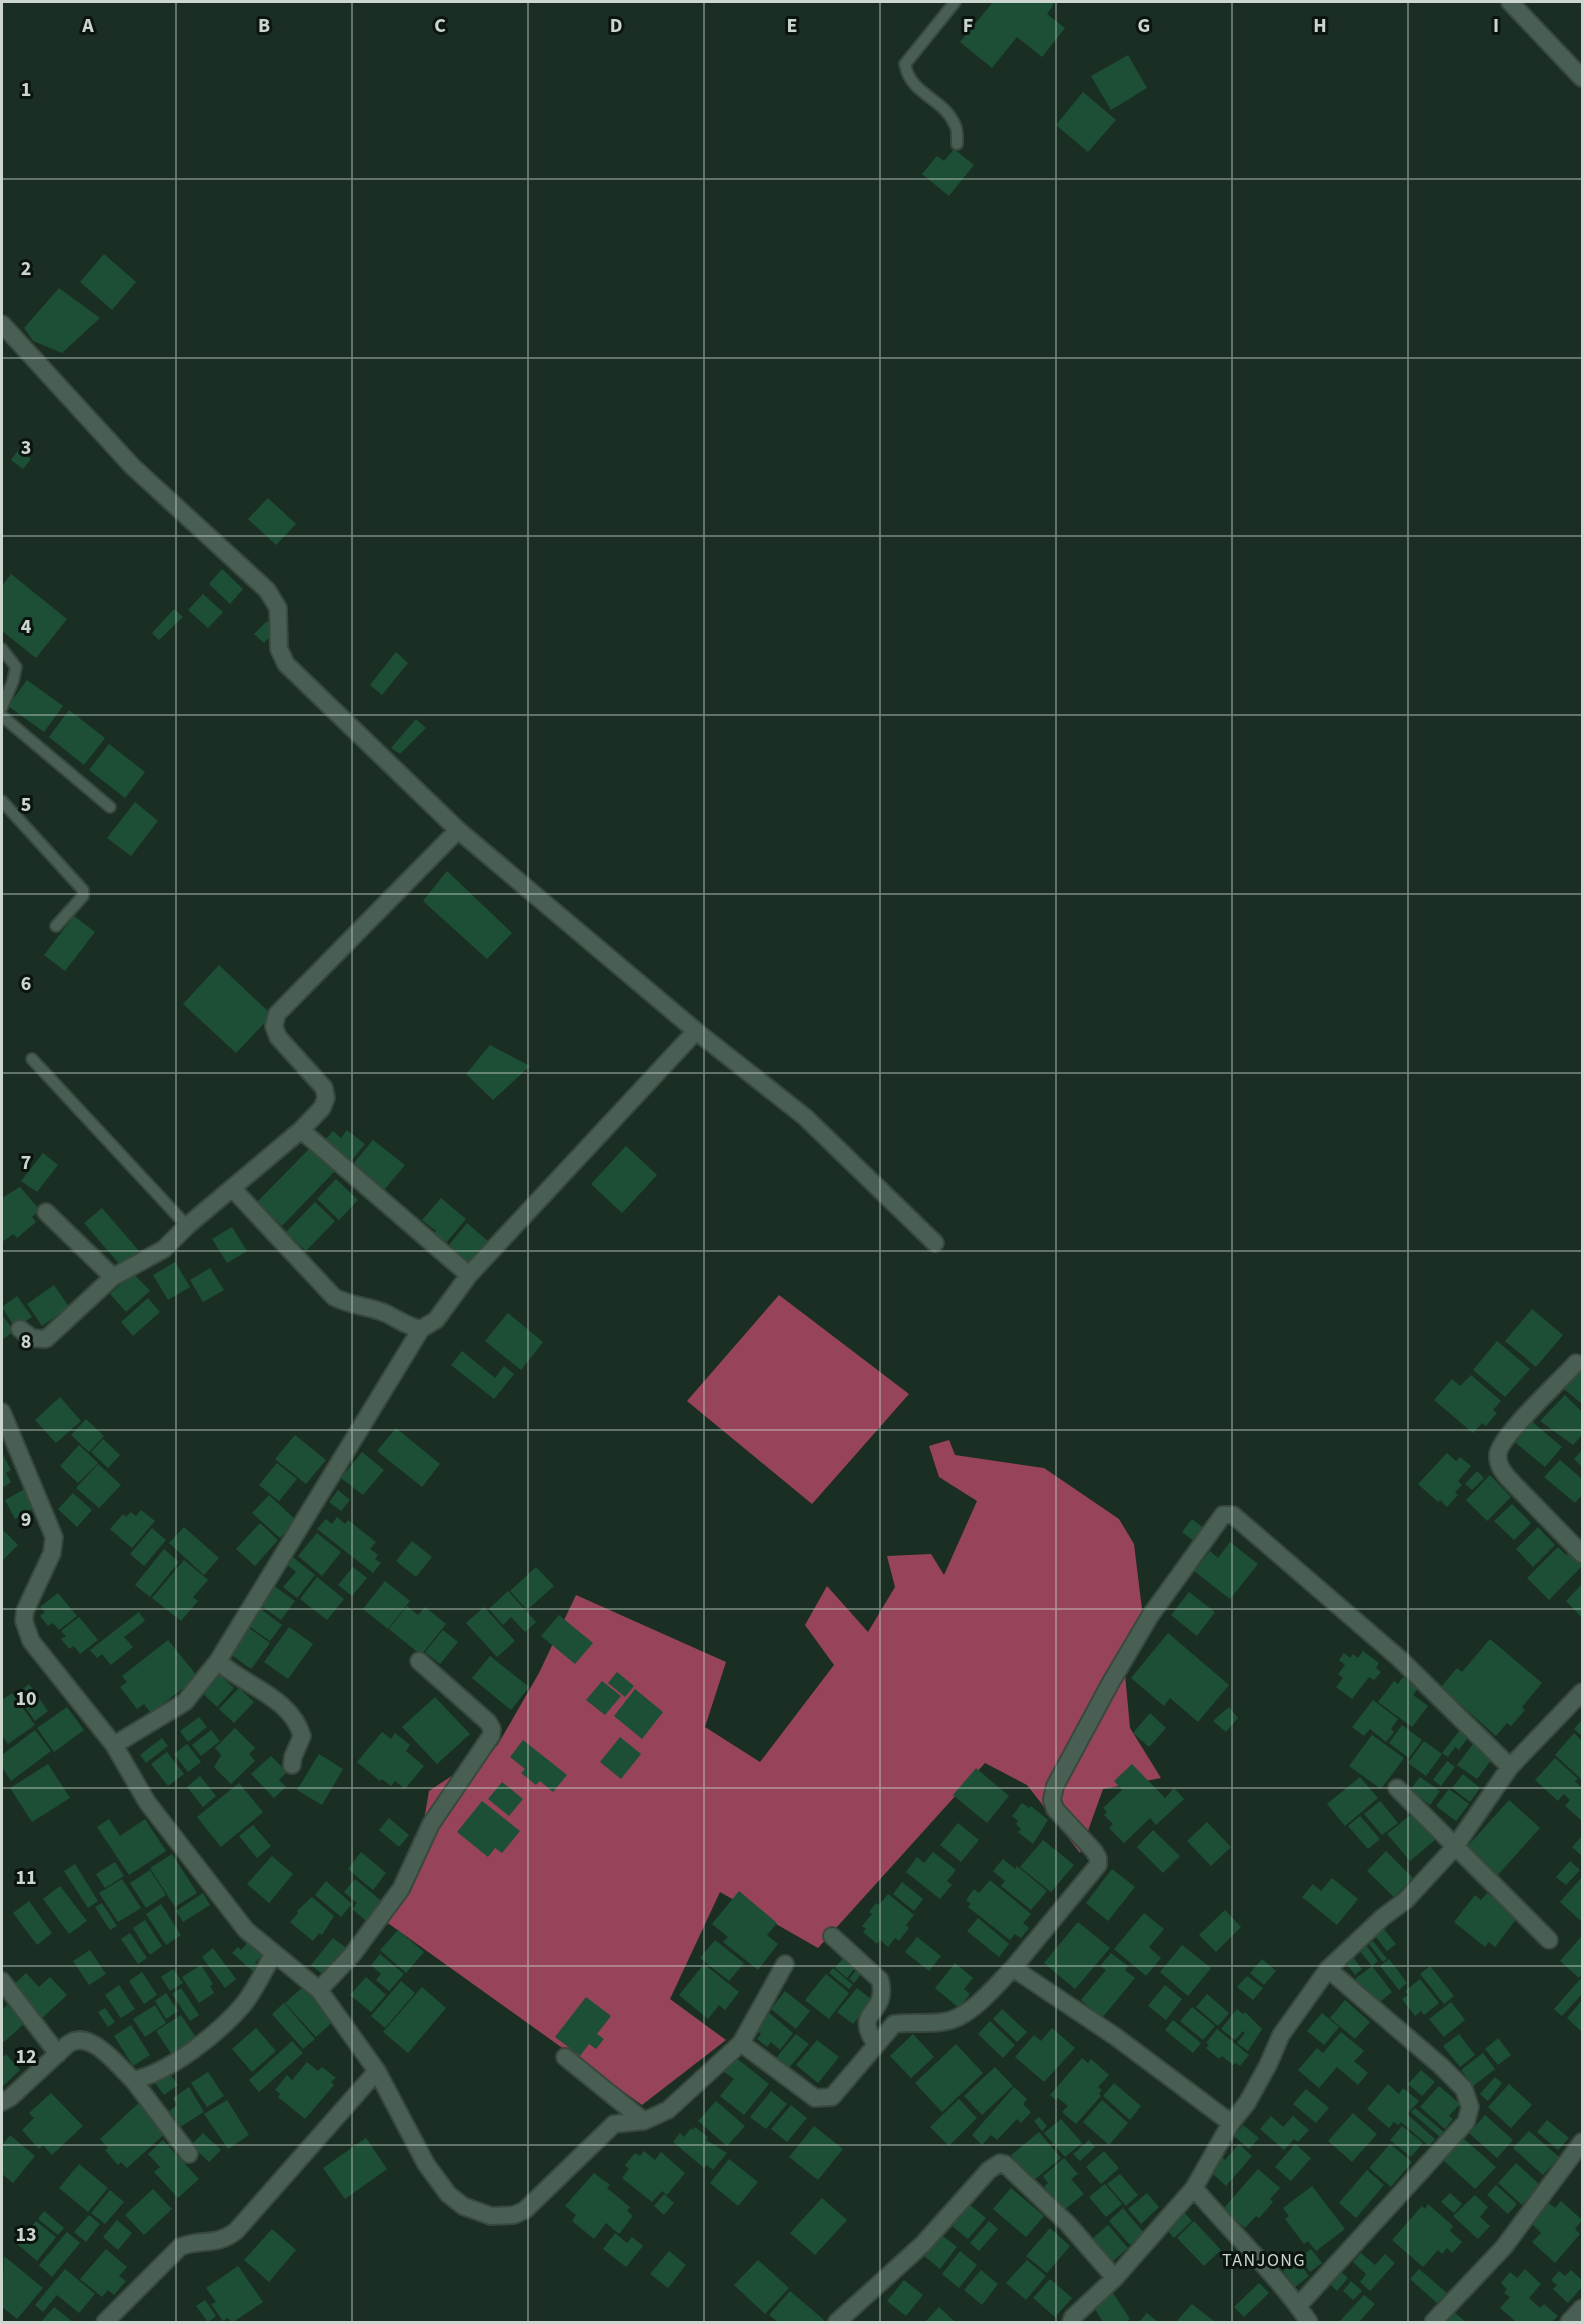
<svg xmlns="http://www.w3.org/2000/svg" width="1584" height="2324" viewBox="0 0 1584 2324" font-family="'Source Sans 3',sans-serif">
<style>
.forest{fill:#97445a}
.building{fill:#1d4f36}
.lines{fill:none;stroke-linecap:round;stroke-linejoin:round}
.service-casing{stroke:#38483f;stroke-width:14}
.minor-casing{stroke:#38483f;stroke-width:20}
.service{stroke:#4a5f53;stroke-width:10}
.minor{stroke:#4a5f53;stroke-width:16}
.grid{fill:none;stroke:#cbd6cf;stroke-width:1.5;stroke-opacity:0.55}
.labels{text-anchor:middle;stroke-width:6;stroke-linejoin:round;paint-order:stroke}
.quarter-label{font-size:18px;letter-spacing:1.5px;fill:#cbd6cf;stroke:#0c140f}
.grid-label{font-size:20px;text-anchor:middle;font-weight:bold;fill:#cbd6cf;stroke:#0c140f;stroke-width:6;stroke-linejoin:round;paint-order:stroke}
</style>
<rect width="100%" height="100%" fill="#1b2e23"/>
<!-- forest -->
<path class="forest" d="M779 1295 909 1394 812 1504 687 1401Z
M949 1440 955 1455 1044 1468 1119 1519 1134 1544 1144 1626 1125 1674 1130 1728 1161 1778 1103 1789 1080 1853 1027 1785 985 1763 818 1948 720 1892 670 1999 726 2040 642 2105 385 1921 415 1872 429 1791 497 1746 539 1673 576 1595 726 1662 705 1727 760 1762 834 1665 805 1625 827 1586 868 1632 895 1587 887 1556 931 1554 944 1575 977 1501 939 1477 929 1446Z"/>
<!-- building -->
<path class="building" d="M993 2H1051L1054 4 1047 14 1065 28 1042 57 1017 37 992 68 960 42Z
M1128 55 1147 88 1111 110 1091 76Z
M1083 92 1116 120 1088 152 1056 125Z
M954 149 974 165 949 196 922 174 937 156 944 161Z
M104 254 136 282 112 310 80 282Z
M59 288 100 318 62 353 33 341 24 328Z
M19 449 31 459 23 469 11 460Z
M268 498 296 524 276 545 248 519Z
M222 569 243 589 230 604 209 584Z
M11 574 67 619 36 658 2 631V586Z
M203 594 223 612 208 628 188 610Z
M174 609 183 617 159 640 152 633Z
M267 621 277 629 264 643 254 634Z
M396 652 408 663 382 695 370 685Z
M27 680 63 706 44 732 8 706Z
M69 710 105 738 84 765 49 737Z
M416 719 426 728 400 754 391 748Z
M109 744 145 772 125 798 89 770Z
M135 802 158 821 131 856 107 838Z
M447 871 512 933 487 959 423 901Z
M74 916 95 932 65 971 44 955Z
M219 965 272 1015 236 1053 183 1004Z
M490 1045 530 1066 493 1100 466 1074Z
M347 1130 365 1144 350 1162 324 1141 333 1131 341 1138Z
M373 1140 405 1165 384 1190 353 1164Z
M626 1146 657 1175 622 1213 591 1184Z
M310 1148 335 1171 282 1226 257 1202Z
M43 1153 58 1165 37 1192 21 1181Z
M336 1179 358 1200 339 1220 317 1199Z
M20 1187 40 1210 32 1217 36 1222 17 1238 13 1234 4 1241 2 1238V1198Z
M441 1198 466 1219 440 1250 429 1240 436 1231 422 1220Z
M315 1202 335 1221 306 1251 286 1232Z
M102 1208 139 1251 121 1266 84 1223Z
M467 1223 490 1243 467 1270 444 1251Z
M232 1227 247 1251 227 1263 212 1239Z
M175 1262 190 1287 168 1300 153 1275Z
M210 1268 224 1290 203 1302 190 1280Z
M133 1273 150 1291 126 1312 110 1294Z
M54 1285 69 1307 42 1326 27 1304Z
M17 1296 32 1317 15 1328 2 1307Z
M148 1298 160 1312 133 1336 121 1322Z
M1532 1309 1563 1335 1536 1367 1505 1341Z
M508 1313 543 1342 521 1370 485 1341Z
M2 1315 14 1331 2 1340Z
M1497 1341 1530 1369 1505 1397 1473 1370Z
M462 1351 495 1378 504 1366 514 1374 494 1399 451 1365Z
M1582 1367V1404L1564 1389Z
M1471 1375 1501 1401 1493 1410 1497 1413 1486 1426 1482 1423 1473 1433 1434 1400 1452 1379 1460 1386Z
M1565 1395 1582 1412V1435L1573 1445 1540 1421Z
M60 1397 81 1421 56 1443 35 1420Z
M86 1419 104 1436 89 1452 71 1435Z
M1529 1419 1562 1447 1545 1467 1511 1439Z
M396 1428 440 1464 422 1487 377 1451Z
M295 1435 326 1460 306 1484 275 1459Z
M103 1439 120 1455 108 1468 91 1452Z
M79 1445 98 1463 78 1483 60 1466Z
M1582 1450V1467L1574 1459Z
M362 1452 384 1470 363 1495 341 1478Z
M2 1453 11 1470 6 1473 11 1482 2 1488Z
M1447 1453 1456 1461 1460 1457 1471 1466 1458 1481 1462 1485 1455 1492 1458 1495 1447 1507 1440 1500 1438 1502 1418 1484Z
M1560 1460 1582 1479V1495L1575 1503 1544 1477Z
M277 1463 297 1479 279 1501 259 1485Z
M98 1464 121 1485 99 1508 76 1488Z
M1477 1471 1484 1478 1472 1490 1465 1484Z
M1490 1475 1511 1497 1487 1521 1466 1500Z
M28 1487 38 1506 15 1519 5 1500Z
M338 1490 350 1500 341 1511 329 1502Z
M73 1493 92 1510 77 1527 58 1509Z
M269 1495 296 1520 280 1538 252 1513Z
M1512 1504 1531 1523 1514 1540 1494 1521Z
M141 1510 155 1521 132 1548 110 1529 123 1514 126 1517 131 1512 136 1516Z
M337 1517 345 1524 348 1520 376 1542 370 1549 378 1555 375 1559 381 1563 373 1573 317 1529 326 1519 332 1524Z
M1192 1519 1205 1529 1195 1542 1182 1532Z
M260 1523 278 1540 255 1566 236 1549Z
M184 1527 219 1558 204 1575 169 1543Z
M1538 1527 1555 1545 1533 1567 1516 1549Z
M152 1528 166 1540 144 1566 130 1554Z
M2 1529 18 1545 2 1561Z
M317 1533 341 1552 322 1576 298 1556Z
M412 1541 432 1557 416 1577 396 1561Z
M1230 1542 1258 1564 1230 1599 1194 1571 1210 1551 1218 1558Z
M1558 1547 1566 1555 1571 1550 1582 1562V1566L1549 1600 1527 1578Z
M164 1549 179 1562 150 1597 135 1585Z
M290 1555 315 1575 297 1598 283 1587 296 1572 284 1562Z
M184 1560 208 1580 193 1597 198 1601 181 1621 152 1598Z
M353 1567 367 1578 352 1596 338 1585Z
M536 1567 554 1586 527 1610 510 1591Z
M317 1577 344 1599 327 1620 300 1599Z
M385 1581 410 1601 388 1629 363 1609Z
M270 1583 295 1601 281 1620 256 1602Z
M1582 1584V1618L1566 1601Z
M508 1591 536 1622 525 1632 511 1617 503 1625 489 1609Z
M1189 1592 1215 1612 1197 1636 1171 1615Z
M58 1593 77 1616 59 1630 53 1623 48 1626 40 1616 45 1612 40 1607Z
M407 1606 418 1615 425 1607 446 1624 421 1655 389 1629Z
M258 1607 282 1625 270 1641 246 1624Z
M484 1607 515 1641 497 1657 466 1623Z
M139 1612 145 1621 124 1637 133 1647 111 1665 102 1654 97 1658 90 1650Z
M559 1615 593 1643 575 1664 541 1636Z
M79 1617 98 1640 80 1654 74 1646 69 1649 61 1639 66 1636 61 1631Z
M245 1625 270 1643 251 1669 226 1651Z
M289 1627 313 1644 288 1679 264 1662Z
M443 1630 458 1642 440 1664 425 1652Z
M1168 1633 1229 1685 1198 1722 1170 1698 1164 1706 1131 1678Z
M1490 1639 1542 1683 1522 1707 1525 1710 1511 1726 1507 1723 1496 1736 1441 1687 1457 1668 1462 1672Z
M168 1640 198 1677 151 1713 144 1704 137 1709 120 1687 127 1682 122 1676Z
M1363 1651 1379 1663 1376 1668 1381 1672 1374 1680 1369 1677 1352 1699 1336 1687 1343 1678 1338 1674 1345 1665 1339 1660 1344 1653 1350 1658 1353 1654 1358 1658Z
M490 1656 529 1687 511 1710 472 1678Z
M217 1672 234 1688 217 1707 200 1691Z
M617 1672 634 1686 625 1697 608 1683Z
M1403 1677 1418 1688 1413 1695 1428 1706 1412 1727 1378 1702 1394 1681 1398 1684Z
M602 1681 621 1696 605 1715 586 1700Z
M29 1684 48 1711 35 1721 16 1694Z
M239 1688 254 1702 234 1723 219 1709Z
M635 1689 663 1712 642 1739 614 1716Z
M12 1693 35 1725 8 1744 2 1736V1700Z
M435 1697 470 1734 437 1764 402 1727Z
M1373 1700 1398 1719 1391 1729 1394 1732 1386 1742 1370 1729 1364 1736 1352 1727Z
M67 1707 84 1730 54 1752 37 1728Z
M1229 1707 1238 1718 1226 1732 1213 1721Z
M1150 1713 1166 1728 1149 1747 1133 1733Z
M199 1717 207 1727 188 1742 180 1731Z
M1582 1720V1736L1574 1729Z
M1402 1725 1422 1740 1409 1758 1389 1743Z
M235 1728 255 1748 249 1754 255 1761 231 1784 214 1767 221 1755 215 1748Z
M35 1730 51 1751 11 1781 2 1767V1755Z
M211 1730 220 1741 201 1756 192 1745Z
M1460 1730 1469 1736 1459 1750 1455 1747 1448 1757 1442 1753Z
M382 1732 391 1739 395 1733 410 1745 406 1751 424 1766 405 1789 395 1781 391 1786 382 1779 380 1781 357 1762Z
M1574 1733 1582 1741V1780L1555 1755Z
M1372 1735 1404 1758 1381 1789 1349 1766Z
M620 1737 641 1754 621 1779 600 1762Z
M162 1738 168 1746 146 1763 140 1755Z
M523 1740 567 1775 553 1792 540 1781 536 1785 521 1773 525 1769 510 1757Z
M1424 1741 1442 1754 1426 1776 1408 1763Z
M187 1744 201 1762 188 1772 174 1754Z
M1473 1744 1492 1759 1477 1779 1457 1765Z
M167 1752 184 1774 168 1786 151 1764Z
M319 1754 343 1769 322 1805 297 1790Z
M271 1756 287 1772 279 1780 286 1787 274 1798 251 1774Z
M1555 1758 1578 1779 1575 1781 1582 1788V1821L1565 1806 1570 1800 1564 1794 1558 1801 1535 1780Z
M1447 1761 1455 1767 1441 1786 1433 1780Z
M48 1764 70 1798 32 1822 10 1788Z
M1132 1764 1165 1798 1174 1788 1184 1799 1156 1825 1150 1818 1124 1843 1109 1828 1113 1824 1104 1815 1107 1812 1103 1808 1122 1790 1114 1781Z
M976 1768 1009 1796 987 1823 953 1795Z
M1463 1774 1480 1788 1470 1802 1452 1788Z
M200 1776 216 1796 203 1807 187 1787Z
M1360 1777 1378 1798 1345 1826 1327 1804Z
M1420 1777 1440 1791 1430 1805 1410 1790Z
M502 1782 523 1799 509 1816 488 1799Z
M239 1783 263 1812 221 1847 197 1817Z
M1449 1789 1469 1804 1456 1821 1436 1806Z
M1509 1800 1540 1828 1496 1877 1465 1849Z
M482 1801 520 1831 502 1853 495 1848 488 1857 457 1832Z
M1380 1801 1398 1823 1382 1835 1364 1814Z
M1022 1803 1029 1808 1031 1806 1048 1820 1033 1844 1018 1832 1021 1829 1016 1824 1018 1821 1012 1816Z
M1413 1813 1435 1840 1410 1861 1387 1834Z
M1360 1816 1380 1839 1368 1849 1348 1826Z
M389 1818 409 1835 399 1847 379 1830Z
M109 1819 120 1836 145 1819 166 1851 129 1875 97 1827Z
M1207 1822 1231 1847 1211 1866 1187 1841Z
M958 1823 979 1840 961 1862 940 1845Z
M253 1825 271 1846 257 1858 239 1836Z
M1153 1830 1180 1856 1163 1873 1137 1847Z
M1582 1836V1856L1572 1847Z
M1043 1840 1074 1865 1051 1892 1020 1867Z
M1386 1851 1413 1878 1394 1897 1367 1871Z
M361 1852 386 1873 373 1890 348 1869Z
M933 1852 956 1870 947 1881 952 1885 940 1899 906 1872 917 1857 924 1863Z
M172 1854 197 1893 175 1907 150 1868Z
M272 1856 293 1874 269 1903 247 1884Z
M1003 1859 1015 1869 1017 1866 1047 1891 1031 1910 1001 1886 1005 1881 993 1871Z
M1570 1861 1580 1870 1566 1885 1556 1877Z
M115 1862 124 1876 105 1888 96 1874Z
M75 1864 98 1901 88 1908 64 1871Z
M1112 1869 1135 1887 1108 1921 1086 1903Z
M150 1870 166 1895 146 1908 130 1883Z
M1582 1877V1922L1560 1902Z
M1332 1878 1358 1899 1337 1925 1302 1897 1313 1884 1321 1891Z
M122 1879 141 1908 118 1922 99 1893Z
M355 1879 385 1904 371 1925 352 1909 357 1903 344 1892Z
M990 1880 1031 1914 1023 1923 1029 1928 1021 1938 1015 1934 1010 1940 968 1907 971 1904 966 1900 974 1889 979 1893Z
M326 1881 352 1904 341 1917 315 1895Z
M902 1882 923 1899 914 1911 893 1894Z
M60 1886 87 1921 69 1934 43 1899Z
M739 1891 777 1923 767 1935 778 1944 758 1970 723 1942 728 1937 712 1924Z
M203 1893 210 1905 183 1922 176 1911Z
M1487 1893 1518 1917 1495 1947 1489 1942 1485 1947 1454 1922 1475 1895 1481 1900Z
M888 1894 914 1915 906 1925 909 1928 899 1941 895 1938 888 1947 880 1940 877 1944 863 1932 866 1929 862 1926 872 1914 869 1912 876 1903 879 1905Z
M312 1897 334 1916 322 1935 319 1933 313 1941 290 1922 298 1913 297 1911Z
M29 1901 52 1933 37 1945 13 1913Z
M102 1903 117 1926 110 1930 95 1907Z
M161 1904 181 1935 166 1945 146 1914Z
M1225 1910 1241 1927 1216 1952 1199 1935Z
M1144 1913 1164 1929 1149 1947 1161 1958 1146 1976 1114 1949Z
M978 1918 1009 1944 999 1957 967 1931Z
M145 1920 162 1946 150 1955 133 1928Z
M1078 1922 1110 1948 1075 1989 1044 1963Z
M1384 1929 1396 1944 1387 1951 1375 1936Z
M398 1930 424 1952 406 1973 380 1950Z
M130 1933 147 1958 138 1964 121 1939Z
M1582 1936V1974L1579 1978 1560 1961Z
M917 1937 941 1956 929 1971 905 1952Z
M333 1938 349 1950 328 1978 311 1965Z
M715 1940 744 1963 729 1981 700 1958Z
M1363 1941 1378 1961 1372 1966 1356 1946Z
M1373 1941 1387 1959 1383 1962 1369 1944Z
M248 1942 263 1954 255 1963 259 1966 254 1972 232 1953 238 1947 241 1950Z
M1182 1945 1211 1968 1188 1996 1160 1972Z
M213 1948 236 1979 225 1988 202 1957Z
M90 1950 106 1974 89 1985 73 1961Z
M1111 1953 1128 1966 1125 1970 1135 1978 1102 2018 1081 2000 1106 1970 1100 1966Z
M1350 1953 1362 1969 1355 1975 1343 1959Z
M380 1954 404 1974 389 1991 376 1980 381 1974 371 1965Z
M843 1958 855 1968 847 1978 835 1968Z
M1262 1959 1276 1971 1264 1985 1250 1973Z
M1389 1959 1407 1983 1399 1990 1380 1966Z
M955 1963 973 1978 964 1989 970 1994 959 2008 935 1988Z
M704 1964 739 1992 725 2010 719 2005 708 2019 679 1995Z
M201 1965 213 1984 210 1986 214 1993 199 2003 182 1977Z
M1372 1966 1392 1992 1376 2005 1355 1979Z
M1430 1966 1454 1996 1444 2004 1420 1974Z
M833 1968 853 1985 849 1989 829 1973Z
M173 1969 183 1983 170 1991 161 1977Z
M857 1969 862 1973 854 1983 849 1979Z
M142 1972 157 1995 144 2004 129 1981Z
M26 1973 39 1987 50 1977 67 1995 41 2019 11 1987Z
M826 1974 849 1993 829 2019 805 2000Z
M1247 1976 1263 1988 1253 2000 1237 1987Z
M366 1977 386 1995 371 2012 350 1995Z
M1582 1977V1994L1562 2016 1554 2009Z
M1420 1979 1439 2003 1424 2015 1421 2011 1415 2016 1402 1999 1408 1995 1405 1991Z
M401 1981 415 1993 385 2028 371 2016Z
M119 1985 135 2009 121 2018 105 1995Z
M305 1985 336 2019 316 2037 285 2003Z
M1165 1985 1182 1999 1166 2020 1148 2006Z
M422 1987 446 2008 408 2053 383 2032Z
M181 1988 199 2015 190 2021 172 1994Z
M857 1988 872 2000 853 2024 837 2012Z
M785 1991 810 2011 796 2029 771 2009Z
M166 1993 178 2011 166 2019 155 2001Z
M1207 1994 1229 2013 1218 2026 1196 2007Z
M586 1997 611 2016 597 2034 604 2039 596 2049 589 2044 580 2056 555 2037Z
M1345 2000 1370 2022 1355 2039 1330 2018Z
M1582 2000V2032L1567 2018Z
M1451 2002 1465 2020 1444 2037 1429 2019Z
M284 2003 315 2039 303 2049 272 2014Z
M7 2005 25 2023 4 2042 2 2039V2010Z
M155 2005 166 2023 145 2037 133 2019Z
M1192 2007 1215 2026 1203 2040 1180 2021Z
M105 2008 115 2022 108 2027 98 2012Z
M1002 2009 1027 2032 1017 2042 993 2019Z
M1237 2009 1243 2014 1245 2012 1262 2029 1248 2051 1237 2043 1245 2033 1243 2031 1235 2040 1221 2029Z
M769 2013 793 2033 780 2050 771 2042 767 2047 757 2039 761 2034 755 2030Z
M1322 2013 1339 2027 1324 2045 1307 2031Z
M181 2015 197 2039 172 2055 156 2031Z
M1173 2020 1201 2043 1193 2053 1165 2030Z
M990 2021 1015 2045 1003 2058 978 2034Z
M131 2025 150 2055 133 2066 114 2036Z
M256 2028 276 2051 252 2072 232 2049Z
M1052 2028 1075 2048 1044 2082 1015 2057 1034 2035 1041 2041Z
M1217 2029 1249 2055 1240 2066 1236 2063 1233 2065 1222 2056 1219 2059 1206 2048 1209 2045 1206 2043Z
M1341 2032 1364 2051 1354 2061 1368 2073 1358 2085 1337 2067 1319 2088 1298 2070 1317 2048 1323 2053Z
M796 2034 809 2044 788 2069 775 2059Z
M913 2034 934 2057 911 2078 890 2056Z
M1459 2034 1475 2055 1460 2067 1443 2046Z
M1498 2038 1511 2055 1498 2065 1485 2049Z
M817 2040 839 2057 818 2083 796 2065Z
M292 2041 303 2053 259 2092 249 2080Z
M956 2044 983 2073 942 2112 915 2083Z
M1483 2053 1495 2069 1473 2086 1461 2070Z
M6 2054 20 2070 2 2087V2058Z
M735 2057 769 2084 744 2115 720 2096 734 2079 723 2071Z
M1082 2058 1088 2063 1091 2059 1109 2075 1098 2087 1102 2090 1099 2094 1101 2096 1076 2124 1062 2112 1068 2106 1058 2098 1056 2100 1050 2095Z
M307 2062 318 2071 322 2067 336 2078 331 2082 334 2085 305 2119 278 2097 280 2094 275 2090 287 2075 292 2080Z
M995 2067 1013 2086 982 2115 964 2096Z
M166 2069 178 2085 164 2095 153 2080Z
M1421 2070 1435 2082 1422 2096 1408 2084Z
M208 2072 224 2096 207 2107 191 2083Z
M1495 2077 1502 2083 1488 2101 1480 2094Z
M1114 2083 1141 2106 1130 2120 1103 2096Z
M1388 2084 1399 2094 1403 2088 1419 2101 1407 2114 1435 2139 1429 2146 1401 2122 1398 2125 1394 2122 1389 2128 1367 2109Z
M1509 2084 1532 2105 1511 2128 1488 2107Z
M1439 2086 1460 2104 1449 2116 1453 2119 1445 2129 1420 2107Z
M189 2087 204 2112 180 2127 169 2111 177 2105 173 2098Z
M1014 2087 1027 2099 1023 2104 1031 2112 1021 2123 1017 2119 997 2140 991 2135 982 2145 972 2135Z
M1306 2089 1329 2108 1316 2123 1293 2104Z
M771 2091 787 2104 766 2129 750 2117Z
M51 2093 83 2126 52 2155 43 2145 39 2149 22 2130 34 2118 29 2113Z
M959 2099 977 2118 949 2146 930 2127Z
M227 2100 249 2135 228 2149 204 2114Z
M1102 2100 1128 2123 1109 2145 1083 2122Z
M141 2101 168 2131 127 2168 121 2162 118 2165 105 2150 108 2148 100 2139Z
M716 2101 745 2126 727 2146 698 2121Z
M791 2105 807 2118 787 2142 771 2129Z
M1415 2108 1445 2133 1441 2138 1411 2112Z
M1353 2113 1377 2134 1352 2162 1328 2141Z
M1485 2115 1513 2140 1497 2158 1469 2133Z
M1271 2116 1283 2127 1293 2116 1309 2130 1298 2142 1294 2139 1284 2150 1260 2129Z
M1039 2117 1047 2126 1042 2131 1034 2121Z
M1061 2119 1082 2143 1065 2157 1044 2133Z
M1547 2120 1569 2138 1558 2150 1537 2132Z
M1243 2125 1259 2138 1249 2149 1234 2136Z
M814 2126 843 2149 818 2180 789 2157Z
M1402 2126 1423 2143 1411 2157 1390 2140Z
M695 2127 708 2137 706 2140 727 2153 713 2170 707 2165 704 2168 673 2142 680 2133 684 2137 691 2128 693 2130Z
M1529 2131 1559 2157 1543 2175 1513 2148Z
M1039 2132 1061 2158 1033 2181 1011 2155Z
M203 2133 221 2150 209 2162 191 2145Z
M10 2135 35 2156 13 2183 2 2174V2146Z
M366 2138 387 2169 345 2199 323 2168Z
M1463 2138 1496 2167 1475 2189 1443 2160Z
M163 2140 199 2179 178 2198 154 2172 160 2167 148 2154Z
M1089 2140 1095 2147 1080 2161 1073 2154Z
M1239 2144 1252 2156 1226 2186 1213 2174 1217 2169 1213 2165 1220 2156 1225 2160Z
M1295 2144 1311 2158 1291 2181 1275 2167Z
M1390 2144 1412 2162 1391 2187 1369 2168Z
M644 2151 655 2160 661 2152 685 2173 667 2195 662 2191 652 2202 622 2178 629 2169 625 2165 635 2153 640 2156Z
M1104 2151 1119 2168 1101 2184 1086 2167Z
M1064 2158 1078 2174 1071 2179 1084 2194 1064 2210 1044 2187 1048 2183 1043 2176Z
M729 2159 758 2182 738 2206 710 2183Z
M1516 2163 1540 2185 1522 2205 1498 2183Z
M79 2164 108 2188 88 2212 59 2188Z
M1258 2169 1280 2188 1270 2199 1273 2202 1259 2218 1256 2216 1245 2228 1223 2209Z
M1367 2170 1384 2185 1356 2218 1339 2203Z
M594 2173 610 2185 607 2188 630 2207 627 2211 633 2216 619 2234 606 2223 594 2239 572 2221 576 2215 565 2206Z
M1120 2174 1138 2195 1126 2206 1107 2184Z
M1105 2184 1122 2204 1106 2217 1089 2197Z
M1496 2185 1517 2204 1508 2214 1487 2195Z
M1312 2186 1345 2229 1316 2251 1308 2241 1304 2244 1285 2219 1289 2216 1283 2208Z
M1011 2188 1044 2216 1026 2237 993 2209Z
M153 2189 172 2209 144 2235 125 2215Z
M110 2190 124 2202 105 2224 91 2213Z
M1147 2193 1159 2207 1141 2224 1128 2209Z
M1450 2193 1462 2204 1454 2213 1441 2202Z
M664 2194 674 2203 664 2215 654 2206Z
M1475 2195 1488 2207 1480 2217 1490 2226 1478 2239 1453 2216Z
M822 2198 847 2220 815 2255 790 2233Z
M1561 2201 1582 2220 1575 2229 1580 2234 1555 2263 1532 2242 1541 2233 1531 2223 1549 2203 1555 2208Z
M1428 2204 1453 2226 1450 2231 1462 2242 1452 2253 1447 2248 1442 2254 1438 2250 1423 2267 1392 2240 1422 2206 1425 2209Z
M970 2205 986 2218 968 2239 952 2226Z
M1123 2208 1144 2233 1130 2245 1109 2221Z
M1181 2209 1192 2221 1174 2238 1163 2226Z
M44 2211 64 2228 58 2235 38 2219Z
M89 2215 100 2224 86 2242 74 2232Z
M117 2220 132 2233 118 2250 103 2237Z
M36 2221 56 2237 37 2261 17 2244Z
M989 2221 998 2229 979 2251 970 2243Z
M1194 2221 1221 2250 1204 2266 1177 2238Z
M1108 2225 1128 2248 1112 2262 1092 2239Z
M1050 2228 1070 2246 1047 2273 1026 2256Z
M272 2229 296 2250 269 2282 244 2260Z
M67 2232 80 2243 52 2277 39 2265Z
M615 2233 627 2243 632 2237 643 2246 626 2267 603 2249Z
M939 2233 957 2247 940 2269 922 2254Z
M106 2249 127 2267 119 2276 126 2281 114 2295 108 2290 102 2297 80 2279Z
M1311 2249 1322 2263 1310 2272 1300 2258Z
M669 2251 686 2265 668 2288 650 2274Z
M960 2251 977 2265 959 2288 942 2274Z
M1361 2253 1375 2265 1385 2254 1395 2263 1370 2291 1360 2282 1366 2274 1353 2262Z
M4 2256 43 2288 17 2319 2 2307Z
M758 2260 789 2288 765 2314 734 2285Z
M1027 2260 1046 2276 1026 2300 1006 2283Z
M1297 2260 1309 2276 1295 2287 1283 2271Z
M238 2266 263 2302 233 2322 227 2318 223 2321 211 2304 216 2302 206 2288Z
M65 2269 95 2294 79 2313 57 2295 43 2312 35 2305Z
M1419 2269 1447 2293 1437 2303 1410 2279Z
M1525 2269 1541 2284 1529 2298 1540 2308 1544 2304 1558 2316 1552 2322H1516L1500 2308 1510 2297 1504 2293 1507 2289 1501 2283 1510 2272 1517 2278Z
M981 2270 998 2284 982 2305 964 2290Z
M1571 2270 1582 2280V2287L1568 2303 1553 2289 1557 2285 1551 2280 1559 2271 1565 2276Z
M1340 2271 1348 2278 1337 2291 1329 2283Z
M1050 2279 1072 2298 1055 2317 1033 2298Z
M904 2280 923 2295 906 2316 887 2301Z
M1351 2281 1362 2291 1353 2300 1343 2291Z
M1259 2283 1269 2293 1244 2317 1234 2307Z
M790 2291 824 2320 822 2322H778L769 2315Z
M1113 2293 1130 2319 1125 2322H1103L1093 2306Z
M1364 2295 1375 2304 1359 2322H1339Z
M205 2300 216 2316 208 2322 196 2306Z
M1192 2304 1215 2322H1176Z
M54 2307 73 2322H41Z
M939 2307 955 2322H925Z
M1454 2312 1466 2322H1445Z
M1147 2313 1158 2322H1139Z"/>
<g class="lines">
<!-- service casing -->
<g class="service-casing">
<path id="service" d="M955 2 905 64C910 95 944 98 955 125 958 130 957 138 957 144
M2 649 16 667 13 681 2 707
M2 716 110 807
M2 801 83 890V896L56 926
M32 1059 187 1226"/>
</g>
<!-- minor casing -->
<g class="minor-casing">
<path id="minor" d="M1510 2 1582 78
M2 324 132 466 267 590 278 608 279 649 286 664 458 830 696 1031 805 1117 935 1243
M301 1130 469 1275
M232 1188 334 1297C351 1306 368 1306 385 1313 398 1319 408 1327 421 1329L436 1320 469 1275 696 1031
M46 1212 113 1277
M20 1329 32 1338 46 1339 113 1277 164 1249 187 1226 301 1130 322 1108 326 1098 324 1088 278 1037 274 1026 277 1014 458 830
M1576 1363C1561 1380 1500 1436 1498 1454 1497 1465 1503 1472 1509 1479L1582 1554
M2 1412 54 1537 52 1553 25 1611 24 1621 31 1641 114 1745 147 1802 246 1930 319 1990 377 2071 426 2164 448 2194 463 2206 491 2216 514 2215 525 2210 614 2124 644 2121 668 2110 741 2043 815 2098 832 2097 894 2024C910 2022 926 2024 942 2022 969 2020 995 1986 1013 1968L1116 2037 1231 2123
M218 1661 421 1329
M114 1745 185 1702 218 1661C244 1686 291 1697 302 1736L293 1757 292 1765
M1397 1788 1549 1940
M832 1936 880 1980C889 2017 852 2008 875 2043
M1013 1968 1098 1865V1858L1094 1851 1055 1809 1052 1800 1055 1786 1111 1682 1150 1616 1223 1515H1233L1400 1659 1510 1767
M2 1981 58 2054
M319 1990 352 1955 401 1889 431 1824 491 1736 492 1729 488 1722 419 1661
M741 2043 785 1964
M565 2057 644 2121
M133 2080 189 2154
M2 2102 11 2097 67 2045C89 2027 117 2065 133 2080 169 2073 219 2033 243 2005 256 1989 264 1970 274 1953
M1298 2306 1466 2122 1470 2107 1464 2089 1441 2066 1328 1969
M105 2322 180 2247C201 2238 216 2247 236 2231L377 2071
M837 2322 923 2244 989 2170 1000 2163 1005 2164 1068 2224 1115 2278 1194 2188
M1071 2322 1073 2317 1115 2278
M1309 2322C1276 2273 1232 2233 1194 2188L1231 2123 1247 2103 1268 2065 1281 2035 1328 1969 1383 1917 1406 1900 1454 1848 1510 1767 1582 1692
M1433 2322 1504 2247 1582 2142
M1569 2322 1582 2308"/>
</g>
<!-- service -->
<use href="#service" class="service"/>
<!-- minor -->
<use href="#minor" class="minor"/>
</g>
<!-- grid -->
<path class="grid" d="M176 2V2322M352 2V2322M528 2V2322M704 2V2322M880 2V2322M1056 2V2322M1232 2V2322M1408 2V2322M2 179H1582M2 358H1582M2 536H1582M2 715H1582M2 894H1582M2 1073H1582M2 1251H1582M2 1430H1582M2 1609H1582M2 1788H1582M2 1966H1582M2 2145H1582"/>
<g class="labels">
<!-- quarter labels -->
<g class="quarter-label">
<text x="1264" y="2266">TANJONG</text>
</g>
</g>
<g class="grid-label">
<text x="88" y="32">A</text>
<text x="264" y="32">B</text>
<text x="440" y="32">C</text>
<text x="616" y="32">D</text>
<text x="792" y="32">E</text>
<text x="968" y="32">F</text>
<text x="1144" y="32">G</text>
<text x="1320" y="32">H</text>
<text x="1496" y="32">I</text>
<text x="26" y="96">1</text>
<text x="26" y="275">2</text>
<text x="26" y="454">3</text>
<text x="26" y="633">4</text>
<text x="26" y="811">5</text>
<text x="26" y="990">6</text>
<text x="26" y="1169">7</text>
<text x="26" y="1348">8</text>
<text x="26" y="1526">9</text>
<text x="26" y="1705">10</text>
<text x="26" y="1884">11</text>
<text x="26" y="2063">12</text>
<text x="26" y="2241">13</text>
</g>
<!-- border -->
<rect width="1584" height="2324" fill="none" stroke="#cbd6cf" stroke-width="6"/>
</svg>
